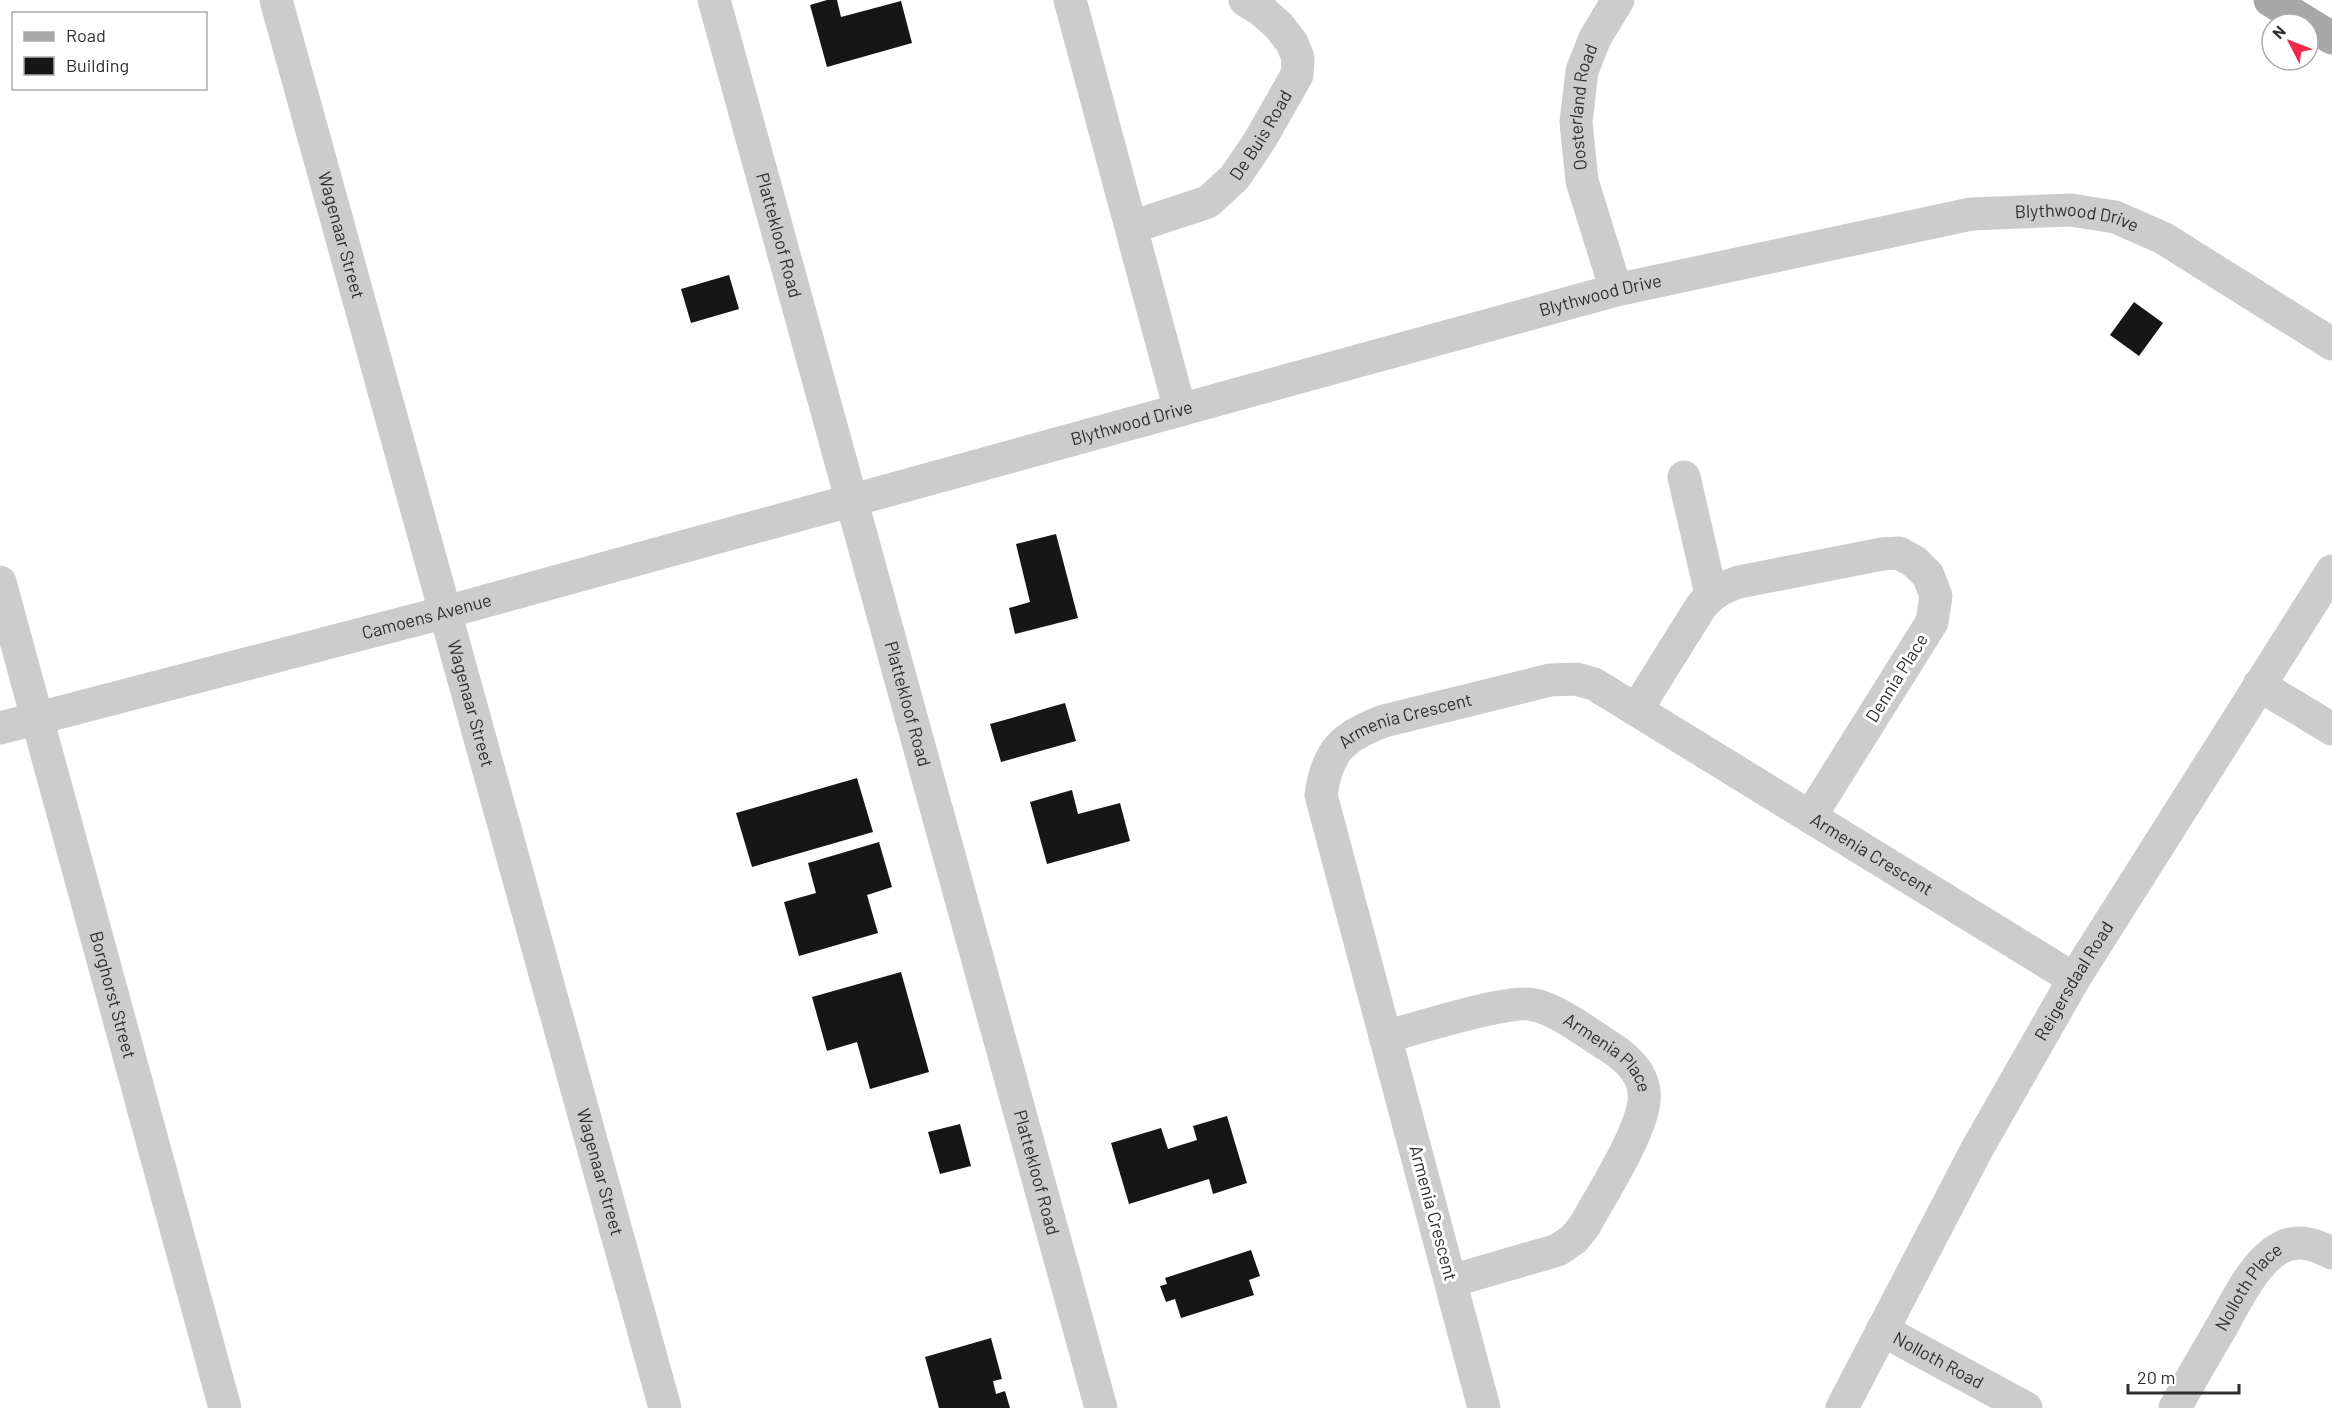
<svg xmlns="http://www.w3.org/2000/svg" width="2332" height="1408" viewBox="0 0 2332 1408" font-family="Barlow,sans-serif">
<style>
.building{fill:#161616}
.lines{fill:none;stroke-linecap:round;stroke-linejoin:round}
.street{stroke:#ccc;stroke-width:33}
.primary{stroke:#a7a7a7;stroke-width:33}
.labels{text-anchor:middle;stroke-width:6;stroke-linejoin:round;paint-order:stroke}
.street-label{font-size:18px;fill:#2f2f2f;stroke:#fff}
</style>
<rect width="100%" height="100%" fill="#fff"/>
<!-- building -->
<path class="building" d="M827 0H837L841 17 901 1 912 43 827 67 810 5Z
M729 275 739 309 691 323 681 289Z
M2134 302 2163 323 2139 356 2110 335Z
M1056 534 1078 618 1015 634 1009 608 1030 602 1016 544Z
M1065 703 1076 741 1001 762 990 724Z
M857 778 873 832 752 867 736 813Z
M1072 790 1078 814 1120 803 1130 841 1047 864 1030 802Z
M879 842 892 887 867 895 878 933 799 956 784 902 816 893 808 863Z
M901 972 929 1072 870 1089 857 1042 827 1051 812 997Z
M1227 1116 1247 1183 1213 1194 1209 1179 1129 1204 1111 1143 1161 1128 1168 1149 1197 1140 1193 1126Z
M960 1124 971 1166 940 1174 928 1132Z
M1251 1250 1260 1276 1249 1280 1254 1295 1181 1318 1175 1299 1166 1302 1160 1286 1167 1284 1165 1278Z
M991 1338 1002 1379 993 1381 996 1394 1005 1391 1010 1408H939L925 1357Z"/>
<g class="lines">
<!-- street -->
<g class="street">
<path id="s1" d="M276 0 665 1408"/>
<path id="s2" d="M714 0 1101 1408"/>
<path d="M1070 0 1180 410"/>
<path id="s3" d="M1132 227 1208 202 1235 177 1260 140 1297 75 1298 58 1292 43 1279 26 1261 10 1245 0"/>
<path id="s4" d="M1616 290 1582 181 1576 122 1582 71 1595 38 1618 0"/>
<path d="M1684 477 1711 594"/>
<path id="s5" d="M0 582 225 1408"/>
<path d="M2259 685 2332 729"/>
<path d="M1637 709 1700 608C1711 593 1722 588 1739 582L1882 554 1899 553 1915 562 1928 575 1936 596 1932 622 1810 817"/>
<path id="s6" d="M0 728 446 612 1616 290 1971 214 2071 210 2115 217 2163 238 2332 344"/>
<path id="s7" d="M1385 1037C1415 1029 1510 998 1535 1005 1562 1012 1587 1033 1610 1047 1630 1060 1647 1077 1644 1102 1639 1137 1603 1192 1585 1225L1574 1239 1558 1250 1451 1281"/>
<path id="s8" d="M1882 1330 2026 1408"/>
<path id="s9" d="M1484 1408 1321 795C1327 751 1343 736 1384 721L1550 680 1576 679 1594 684 2074 979"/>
<path id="s10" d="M1842 1408 1977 1149 2074 979 2332 571"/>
<path id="s11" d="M2175 1408C2190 1381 2205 1355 2221 1328 2235 1303 2254 1262 2280 1248 2298 1238 2316 1245 2332 1253"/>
</g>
<!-- primary -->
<path class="primary" d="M2270 0 2332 38"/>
</g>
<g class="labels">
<!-- street labels -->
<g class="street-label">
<text dy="6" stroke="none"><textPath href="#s4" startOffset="189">Oosterland Road</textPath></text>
<text dy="6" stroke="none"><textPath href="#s3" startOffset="166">De Buis Road</textPath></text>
<text dy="6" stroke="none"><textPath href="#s6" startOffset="2144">Blythwood Drive</textPath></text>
<text dy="6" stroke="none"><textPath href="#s1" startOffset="244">Wagenaar Street</textPath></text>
<text dy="6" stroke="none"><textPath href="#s2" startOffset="244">Plattekloof Road</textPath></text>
<text dy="6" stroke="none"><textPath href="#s6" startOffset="1658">Blythwood Drive</textPath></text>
<text dy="6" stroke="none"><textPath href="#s6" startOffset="1172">Blythwood Drive</textPath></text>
<text dy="6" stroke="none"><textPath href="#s6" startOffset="441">Camoens Avenue</textPath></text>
<text transform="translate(1897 678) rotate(-58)" y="6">Dennia Place</text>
<text dy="6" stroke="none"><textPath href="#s1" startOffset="730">Wagenaar Street</textPath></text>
<text dy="6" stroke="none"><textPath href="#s2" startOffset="730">Plattekloof Road</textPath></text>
<text dy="6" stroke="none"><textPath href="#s9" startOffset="759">Armenia Crescent</textPath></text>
<text dy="6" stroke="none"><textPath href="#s9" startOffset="1280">Armenia Crescent</textPath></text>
<text dy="6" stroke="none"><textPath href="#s10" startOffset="486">Reigersdaal Road</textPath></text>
<text dy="6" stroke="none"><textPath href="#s5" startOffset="428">Borghorst Street</textPath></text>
<text dy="6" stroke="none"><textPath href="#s7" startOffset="243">Armenia Place</textPath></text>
<text dy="6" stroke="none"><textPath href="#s1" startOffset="1216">Wagenaar Street</textPath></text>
<text dy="6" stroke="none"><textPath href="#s2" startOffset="1216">Plattekloof Road</textPath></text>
<text transform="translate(1433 1213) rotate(75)" y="6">Armenia Crescent</text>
<text dy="6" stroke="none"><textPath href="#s11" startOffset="142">Nolloth Place</textPath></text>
<text dy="6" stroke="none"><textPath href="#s8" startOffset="64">Nolloth Road</textPath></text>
</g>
</g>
<!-- legend -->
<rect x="12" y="12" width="195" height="78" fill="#ffffff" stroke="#acacac" stroke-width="1.5"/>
<rect x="24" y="32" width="30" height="9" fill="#a7a7a7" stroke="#acacac" stroke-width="1.5"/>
<text x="66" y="42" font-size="18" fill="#2f2f2f">Road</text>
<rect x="24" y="57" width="30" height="18" fill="#161616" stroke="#acacac" stroke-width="1.5"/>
<text x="66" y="72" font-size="18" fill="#2f2f2f">Building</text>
<!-- north arrow -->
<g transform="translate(2290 42) rotate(312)"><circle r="28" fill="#ffffff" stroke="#acacac" stroke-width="1.5"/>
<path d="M0-4.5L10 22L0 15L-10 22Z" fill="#ef284d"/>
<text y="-9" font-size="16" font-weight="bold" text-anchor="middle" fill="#2f2f2f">N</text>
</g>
<!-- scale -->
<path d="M2128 1384v9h111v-9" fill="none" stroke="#2f2f2f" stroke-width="3"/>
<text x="2137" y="1384" font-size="18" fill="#2f2f2f" stroke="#ffffff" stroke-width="4.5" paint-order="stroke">20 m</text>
</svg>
